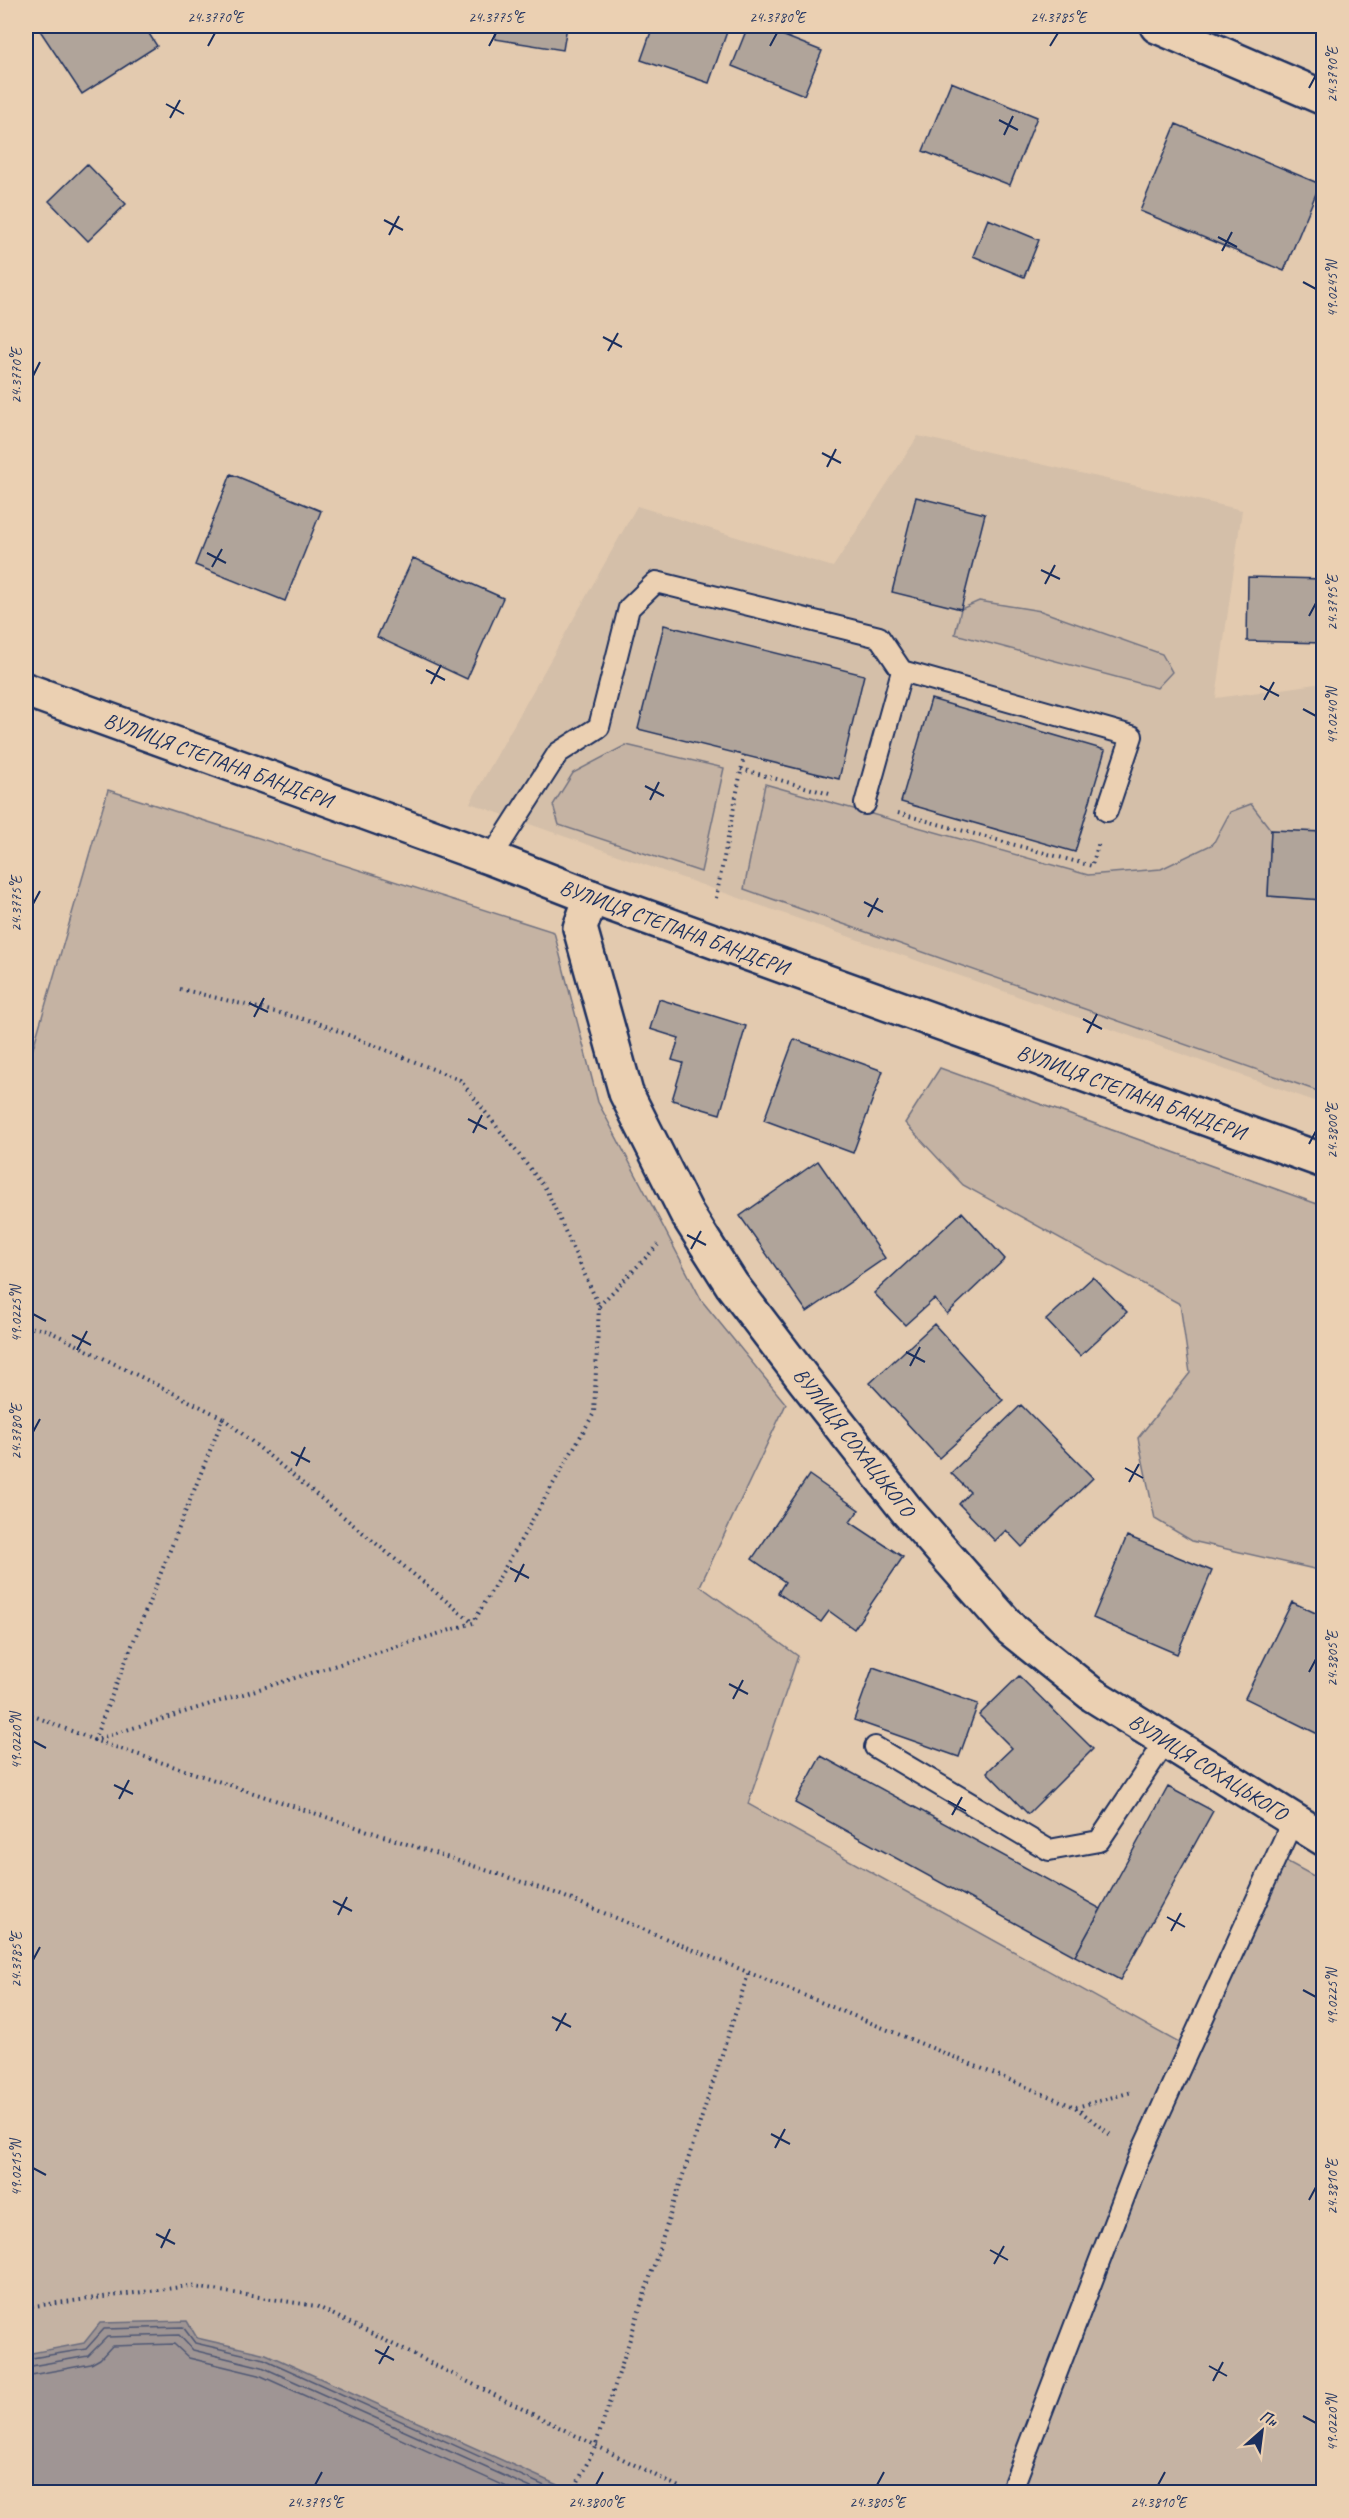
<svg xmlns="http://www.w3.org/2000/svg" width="1349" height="2518" viewBox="0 0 1349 2518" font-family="Caveat,sans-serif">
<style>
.built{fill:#d4bfa9}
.green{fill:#c5b3a3;stroke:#707180;stroke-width:1.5}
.water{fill:#9f9594;stroke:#6a6c7e;stroke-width:1.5}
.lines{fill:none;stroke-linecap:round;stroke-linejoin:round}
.shore{stroke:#505874;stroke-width:1.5}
.building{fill:#b0a49a;stroke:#1b2f5e;stroke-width:1.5}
.service-casing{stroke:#1b2f5e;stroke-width:24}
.minor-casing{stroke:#1b2f5e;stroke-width:38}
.secondary-casing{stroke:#1b2f5e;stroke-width:38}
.path{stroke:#1b2f5e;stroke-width:4;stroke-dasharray:1.5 4.5;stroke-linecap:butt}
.service{stroke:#ebd0b2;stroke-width:20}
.minor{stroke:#ebd0b2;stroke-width:33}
.secondary{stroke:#ebd0b2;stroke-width:33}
.ticks{fill:none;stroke:#1b2f5e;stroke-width:2}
.labels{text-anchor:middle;stroke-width:4.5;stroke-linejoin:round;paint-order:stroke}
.street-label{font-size:21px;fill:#1b2f5e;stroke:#ebd0b2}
.neatline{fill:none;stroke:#1b2f5e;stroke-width:2}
.ticks-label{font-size:15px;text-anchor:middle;fill:#1b2f5e}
</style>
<rect width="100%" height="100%" fill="#e3caaf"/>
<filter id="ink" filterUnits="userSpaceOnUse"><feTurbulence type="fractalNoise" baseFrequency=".0167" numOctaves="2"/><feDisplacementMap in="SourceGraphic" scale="12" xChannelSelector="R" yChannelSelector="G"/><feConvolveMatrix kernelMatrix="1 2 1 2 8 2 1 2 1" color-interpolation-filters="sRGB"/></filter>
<g filter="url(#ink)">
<!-- built -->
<path class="built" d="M918 436 1242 510 1216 698 1323 683V1104L470 803 637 506 833 567Z"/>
<!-- green -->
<path class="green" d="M979 601 1041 611 1162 654 1172 672 1157 688 955 634 961 609Z
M626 745 724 768 701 872 559 825 553 805 573 773Z
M765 784 1088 875 1161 869 1213 844 1230 812 1251 804 1271 830 1268 896 1322 900 1323 897V1093L744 889Z
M108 790 554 932 598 1102 702 1301 786 1404 700 1586 798 1656 748 1804 1188 2048 1275 1855 1323 1881V2492H26V1072Z
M940 1068 1323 1206V1571L1192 1541 1155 1519 1138 1438 1190 1373 1180 1304 963 1185 905 1123Z"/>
<!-- water -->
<path class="water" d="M187 2321 197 2338 266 2354 573 2492H26V2354L84 2343 100 2323Z"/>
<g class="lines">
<!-- shore -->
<path class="shore" d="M26 2359 86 2349 104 2329 183 2327 195 2343 264 2359 558 2492
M26 2367 88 2356 107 2337 179 2335 193 2350 262 2367 540 2492
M26 2376 91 2364 100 2359 112 2346 174 2344 189 2358 259 2375 518 2492"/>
</g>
<!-- building -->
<path class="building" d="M37 26H144L157 46 82 94Z
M497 26H567L563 50 495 39Z
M653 26H729L709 83 641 60Z
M748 26H759L822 51 804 95 732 66Z
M951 82 1037 117 1010 185 923 151Z
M1176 124 1320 184 1284 271 1140 211Z
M87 164 126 204 88 241 49 201Z
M988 219 1039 240 1024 277 973 256Z
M231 474 321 511 285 601 195 565Z
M916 497 985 514 961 609 892 592Z
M413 558 503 598 467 679 377 637Z
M1248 577 1324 579V643L1247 641Z
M664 625 864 675 839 779 638 729Z
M931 699 1105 750 1075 852 901 802Z
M1271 830 1324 832 1323 900 1268 896Z
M659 999 746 1026 720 1114 672 1100 683 1063 672 1060 679 1038 650 1029Z
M794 1039 883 1071 853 1153 764 1120Z
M818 1161 885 1258 807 1312 740 1216Z
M962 1212 1005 1259 947 1314 934 1299 905 1325 874 1293Z
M1093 1277 1127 1312 1080 1356 1046 1320Z
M934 1324 1003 1400 939 1458 870 1383Z
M1021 1405 1093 1478 1022 1547 1006 1530 995 1541 959 1504 970 1492 951 1473Z
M809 1475 859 1510 850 1522 903 1557 854 1629 829 1611 821 1622 778 1593 785 1582 752 1559Z
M1127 1536 1212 1571 1177 1654 1093 1618Z
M1292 1602 1324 1617V1737L1245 1698Z
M873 1667 978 1704 959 1757 854 1720Z
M1019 1676 1093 1749 1028 1814 987 1772 1012 1748 979 1715Z
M821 1756 1101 1909 1075 1956 795 1803Z
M1168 1787 1213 1811 1120 1980 1075 1956Z"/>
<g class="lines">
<!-- service casing -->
<g class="service-casing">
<path id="service" d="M902 671 1132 736 1107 811
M491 858 558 753 599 727 629 608 656 582 879 637 902 671 865 804
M875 1747 1049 1850 1099 1841 1166 1741
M1011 2492 1139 2158 1293 1820"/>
</g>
<!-- minor casing -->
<g class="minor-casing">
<path id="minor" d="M1157 26 1324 98
M591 897 580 928 626 1093 687 1214 732 1285 805 1381 908 1512 1012 1630 1093 1695 1324 1839"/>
</g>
<!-- secondary casing -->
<g class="secondary-casing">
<path id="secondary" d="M26 690 491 858 591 897 1324 1161"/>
</g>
<!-- path -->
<path class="path" d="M741 769 833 795
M898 813 1092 866 1099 842
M716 898 744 756
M599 1306 658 1245
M26 1327 47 1330 223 1418 94 1740 473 1623 594 1413 599 1306 546 1189 460 1080 316 1022 176 988
M223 1418 473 1623
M26 1713 94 1740 558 1894 1075 2107 1112 2136
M1076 2107 1132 2092
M26 2307 189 2286 316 2306 689 2492
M573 2492 595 2447 749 1971"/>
<!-- service -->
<use href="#service" class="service"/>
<!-- minor -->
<use href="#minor" class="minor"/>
<!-- secondary -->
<use href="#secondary" class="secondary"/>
</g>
</g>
<!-- ticks -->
<path class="ticks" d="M208 46 215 33M489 46 496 33M770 46 777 33M1050 46 1058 33M1309 88 1316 75M166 104 184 114M170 118 180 100M999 120 1018 130M1004 135 1013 116M384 220 403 230M389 235 399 216M1218 237 1237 247M1222 251 1232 232M1303 282 1316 289M603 337 622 347M608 351 618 333M33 376 40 362M822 453 841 463M827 467 836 449M207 553 226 563M212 567 222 549M1041 570 1060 579M1045 584 1055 565M1309 616 1316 603M426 670 445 680M431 684 441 665M1260 686 1279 696M1264 700 1274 682M1303 709 1316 716M645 786 664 796M650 800 659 782M864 902 883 912M33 904 40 891M868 917 878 898M249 1003 268 1012M254 1017 264 998M1083 1019 1102 1029M1087 1033 1097 1014M468 1119 487 1129M473 1133 482 1115M1309 1144 1316 1131M687 1235 706 1245M691 1249 701 1231M33 1314 46 1321M72 1335 91 1345M77 1350 87 1331M906 1352 925 1362M910 1366 920 1347M33 1432 40 1419M291 1452 310 1462M296 1466 305 1447M1125 1468 1143 1478M1129 1482 1139 1464M510 1568 529 1578M515 1582 524 1564M1309 1672 1316 1659M729 1684 748 1694M733 1699 743 1680M33 1741 46 1748M114 1785 133 1794M119 1799 129 1780M948 1801 966 1811M952 1815 962 1797M333 1901 352 1911M338 1915 347 1897M1167 1917 1185 1927M1171 1931 1181 1913M33 1960 40 1947M1303 1990 1316 1997M552 2017 571 2027M556 2031 566 2013M771 2134 790 2144M775 2148 785 2129M33 2168 46 2175M1309 2200 1316 2187M156 2234 175 2244M161 2248 170 2229M990 2250 1008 2260M994 2264 1004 2246M375 2350 394 2360M379 2364 389 2346M1209 2366 1227 2376M1213 2381 1223 2362M1303 2416 1316 2423M315 2485 322 2472M596 2485 603 2472M877 2485 884 2472M1158 2485 1165 2472"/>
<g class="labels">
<!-- street labels -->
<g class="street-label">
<text transform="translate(218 760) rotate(20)" y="7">ВУЛИЦЯ СТЕПАНА БАНДЕРИ</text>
<text transform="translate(674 927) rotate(20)" y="7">ВУЛИЦЯ СТЕПАНА БАНДЕРИ</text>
<text transform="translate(1131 1092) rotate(20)" y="7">ВУЛИЦЯ СТЕПАНА БАНДЕРИ</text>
<text transform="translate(854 1442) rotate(52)" y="7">ВУЛИЦЯ СОХАЦЬКОГО</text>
<text transform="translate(1208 1767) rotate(32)" y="7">ВУЛИЦЯ СОХАЦЬКОГО</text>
</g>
</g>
<!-- margin -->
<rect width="1349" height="2518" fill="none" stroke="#ebd0b2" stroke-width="66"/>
<!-- north arrow -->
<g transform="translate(1262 2431) rotate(28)" stroke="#ebd0b2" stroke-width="4.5" paint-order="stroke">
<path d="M0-4.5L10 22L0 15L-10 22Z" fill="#1b2f5e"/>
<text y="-9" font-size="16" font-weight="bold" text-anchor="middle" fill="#1b2f5e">Пн</text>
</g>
<rect x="33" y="33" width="1283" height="2452" class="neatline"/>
<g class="ticks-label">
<text x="215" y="22">24.3770°E</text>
<text x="496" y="22">24.3775°E</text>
<text x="777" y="22">24.3780°E</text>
<text x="1058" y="22">24.3785°E</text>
<text transform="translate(1332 75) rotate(-90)" y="5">24.3790°E</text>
<text transform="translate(1332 289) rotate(-90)" y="5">49.0245°N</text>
<text transform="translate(16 376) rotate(-90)" y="5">24.3770°E</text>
<text transform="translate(1332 603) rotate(-90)" y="5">24.3795°E</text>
<text transform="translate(1332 716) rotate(-90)" y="5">49.0240°N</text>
<text transform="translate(16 904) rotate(-90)" y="5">24.3775°E</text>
<text transform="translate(1332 1131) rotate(-90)" y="5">24.3800°E</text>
<text transform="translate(16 1314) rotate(-90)" y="5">49.0225°N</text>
<text transform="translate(16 1432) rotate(-90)" y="5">24.3780°E</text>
<text transform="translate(1332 1659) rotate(-90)" y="5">24.3805°E</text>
<text transform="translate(16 1741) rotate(-90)" y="5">49.0220°N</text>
<text transform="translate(16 1960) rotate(-90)" y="5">24.3785°E</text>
<text transform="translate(1332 1997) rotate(-90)" y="5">49.0225°N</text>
<text transform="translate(16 2168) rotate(-90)" y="5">49.0215°N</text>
<text transform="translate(1332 2187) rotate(-90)" y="5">24.3810°E</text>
<text transform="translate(1332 2423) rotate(-90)" y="5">49.0220°N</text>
<text x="315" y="2507">24.3795°E</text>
<text x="596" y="2507">24.3800°E</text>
<text x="877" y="2507">24.3805°E</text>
<text x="1158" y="2507">24.3810°E</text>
</g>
</svg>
